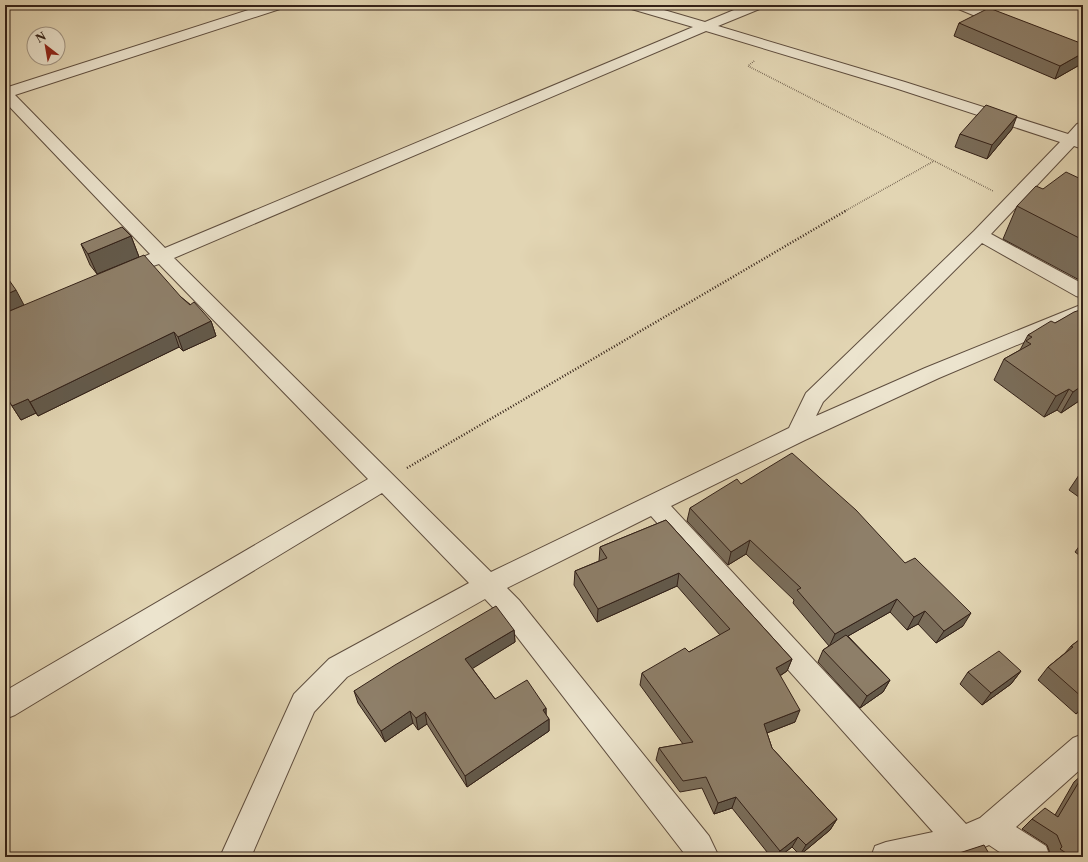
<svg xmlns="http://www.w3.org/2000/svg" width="1088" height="862" viewBox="0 0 1088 862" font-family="'Libre Caslon Text',serif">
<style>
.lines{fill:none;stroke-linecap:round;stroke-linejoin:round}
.minor-casing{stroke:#5f4e3f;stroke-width:2}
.path-far1{stroke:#332118;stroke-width:1.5;stroke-dasharray:0.5 1.5;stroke-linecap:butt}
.path{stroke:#332118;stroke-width:2.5;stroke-dasharray:1 2;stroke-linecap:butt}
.minor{fill:#ece4ce;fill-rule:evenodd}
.wall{fill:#7a6d5a;stroke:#332118}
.shaded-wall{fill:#63594a;stroke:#332118}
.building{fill:#8e7f69;stroke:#332118}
</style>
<rect width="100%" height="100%" fill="#e2d5b3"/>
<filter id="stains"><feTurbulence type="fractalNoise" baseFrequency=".005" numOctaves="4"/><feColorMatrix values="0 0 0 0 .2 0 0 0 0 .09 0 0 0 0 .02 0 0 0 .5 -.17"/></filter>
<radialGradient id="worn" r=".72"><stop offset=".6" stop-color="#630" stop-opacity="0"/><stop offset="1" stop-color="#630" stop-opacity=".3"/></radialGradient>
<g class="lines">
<!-- minor casing -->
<g class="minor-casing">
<path id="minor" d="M264 5H285L283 8 15 95 165 248 693 27 628 8 626 5H647L705 22 746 5H764L762 8 718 26 905 82 1068 134 1077 124 1083 122V136L1081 138 1083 139V149L1074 146 991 234 1083 284V298L1076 296 982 243 823 402 816 416 925 368 1083 304V317L939 378 805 440 671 506 966 824 980 818 1073 738 1083 734V767L1016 827 1046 846 1050 857H1007L989 845 962 857H871L875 846 886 842 933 832 651 516 507 588 519 600 709 836 719 857H687L501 616 485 599 347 677 314 712 251 857H220L294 694 329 659 469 583 382 493 15 715 5 719V691L368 479 159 264 150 267 143 265 141 261 143 257 150 254 5 102V88ZM706 31 895 88 1060 142 974 231 806 393 789 428 491 572 174 258Z
M954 5H973L1012 21 1014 24 1012 27H1002L956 8Z"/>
</g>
<!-- path-far1 -->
<path class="path-far1" d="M754 61 748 66 993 191
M845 211 934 161"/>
<!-- path -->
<path class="path" d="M407 468 847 210"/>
<!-- minor -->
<use href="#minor" class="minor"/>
</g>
<!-- wall -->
<path class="wall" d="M959 23 1083 44V63L1055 79 954 36Z
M1012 129 987 159 955 147 960 134Z
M1083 180V282L1003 239 1017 206 1043 189Z
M131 236 139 257 97 274 90 265 81 244Z
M181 297 211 321 216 336 183 351 179 347 38 416 36 413 21 420 5 395V313Z
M1083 309V400L1082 399 1061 413 1057 410 1044 417 994 380 1004 359 1020 350 1028 335 1055 323Z
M1083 469V500L1069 490Z
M741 484 963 626 936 643 918 624 907 630 890 612 848 636 890 680 883 692 860 708 818 662 823 650 829 646 793 603 794 600 746 554 728 565 687 521 690 508Z
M666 520 792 659 787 671 780 676 795 722 767 733 772 748 837 819 830 830 800 855 792 847 779 857H771L732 808 714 814 702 788 680 792 656 760 659 748 683 744 640 685 642 673 689 652 720 635 677 586 597 622 574 585 575 571 599 561 600 547Z
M1083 541V558L1075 552Z
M514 630 515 642 472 668 495 699 546 708V715L549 719V731L467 787 427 724 418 730 413 723 385 742 358 703 354 691Z
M1083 637V708L1076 714 1038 680 1048 667 1065 653 1071 646Z
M1021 671 1011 684 982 705 960 684 968 672Z
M1083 774V857H1051V856L1047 845 1022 829 1032 819 1055 815 1074 782Z"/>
<!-- shaded-wall -->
<path class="shaded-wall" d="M1083 53V63L1055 79 1060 66Z
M1017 116 1012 129 987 159 992 145Z
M131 236 139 257 97 274 88 254Z
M16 290 24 305 5 313V295Z
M211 321 216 336 183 351 178 337Z
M174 332 179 347 38 416 30 402Z
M1083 385V397L1082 399 1061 413 1073 392Z
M1069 389 1057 410 1044 417 1056 396Z
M28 399 36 413 21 420 12 406Z
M750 540 746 554 728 565 731 552Z
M679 573 677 586 597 622 598 609Z
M897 599 890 612 829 647 835 634Z
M925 611 918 624 907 630 914 617Z
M971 613 963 626 936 643 944 631Z
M514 630 515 642 467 672 465 659Z
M792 659 787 671 771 681 776 668Z
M1021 671 1011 684 982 705 991 693Z
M890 680 883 692 860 708 867 696Z
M1083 706V708L1076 714Z
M546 708V720L543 710Z
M800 710 795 722 759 736 764 724Z
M410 711 413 723 385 742 381 731Z
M425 712 427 724 418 730 416 718Z
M549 719V731L467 787 465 776Z
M736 797 732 808 714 814 718 803Z
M837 819 830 830 800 855 806 845Z
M798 837 792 847 779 857H776L780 851Z"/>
<!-- building -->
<path class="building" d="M989 8 1083 44V53L1060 66 959 23Z
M986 105 1017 116 992 145 960 134Z
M1066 172 1083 180V240L1017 206 1036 186 1043 189Z
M122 227 131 236 88 254 81 244Z
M144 255 181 297 190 305 194 302 211 321 178 337 174 332 30 402 28 399 12 406 5 394V313Z
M9 280 16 290 5 295V282Z
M1083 309V385L1073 392 1069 389 1056 396 1004 359 1031 344 1026 341 1032 337 1028 335 1051 321 1055 323 1074 312Z
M792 453 856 510 905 563 915 558 971 613 944 631 925 611 914 617 897 599 835 634 797 590 801 588 750 540 731 552 690 508 737 479 741 484Z
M666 520 792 659 776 668 800 710 764 724 772 748 837 819 806 845 798 837 780 851 736 797 718 803 706 777 683 781 659 748 693 742 642 673 685 648 689 652 730 629 679 573 598 609 575 571 607 558 600 547Z
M496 606 514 630 465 659 495 699 527 680 546 708 543 710 549 719 465 776 425 712 416 718 410 711 381 731 354 691 395 665Z
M846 635 890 680 867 696 823 650Z
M1083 637V698L1048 667 1073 647 1071 646Z
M999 651 1021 671 991 693 968 672Z
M1083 775V857H1072L1060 849 1062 847 1057 835 1032 819 1045 808 1058 817Z
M984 845 991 857H947Z"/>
<!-- margin -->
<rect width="1088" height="862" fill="none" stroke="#e2d5b3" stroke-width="20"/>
<rect x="6" y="6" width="1076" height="850" fill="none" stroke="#332118" stroke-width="2"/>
<rect x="10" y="10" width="1068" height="842" fill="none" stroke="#332118"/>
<!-- north arrow -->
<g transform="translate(46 46) rotate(329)"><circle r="19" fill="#ece4ce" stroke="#a29685"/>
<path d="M0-3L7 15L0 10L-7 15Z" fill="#8f2418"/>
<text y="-6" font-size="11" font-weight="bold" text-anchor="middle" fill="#332118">N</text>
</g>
<rect width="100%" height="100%" filter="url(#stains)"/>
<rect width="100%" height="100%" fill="url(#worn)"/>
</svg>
